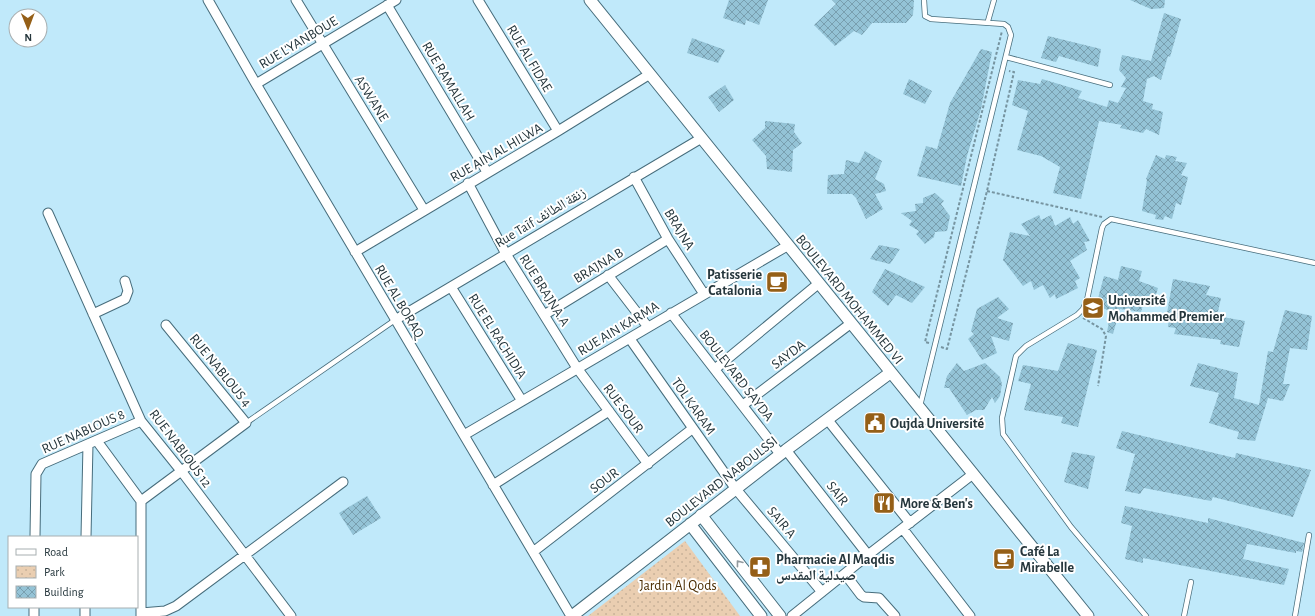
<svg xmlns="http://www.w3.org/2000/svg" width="1315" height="616" viewBox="0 0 1315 616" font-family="'Alegreya Sans','Noto Naskh Arabic',sans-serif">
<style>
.park{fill:url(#park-dots)}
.building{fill:url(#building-cross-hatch)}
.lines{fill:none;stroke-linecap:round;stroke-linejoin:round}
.service-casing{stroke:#476d7c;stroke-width:6}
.minor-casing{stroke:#476d7c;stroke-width:11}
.tertiary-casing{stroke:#476d7c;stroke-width:13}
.path{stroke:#7694a0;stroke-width:2;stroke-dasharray:3 2;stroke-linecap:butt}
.service{stroke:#fff;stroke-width:4.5}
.minor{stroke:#fff;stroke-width:9}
.tertiary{stroke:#fff;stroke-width:11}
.oneway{stroke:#929a9e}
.labels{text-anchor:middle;stroke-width:4;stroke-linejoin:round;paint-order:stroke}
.street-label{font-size:14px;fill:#25363c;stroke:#fff}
.poi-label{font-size:14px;font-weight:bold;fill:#25363c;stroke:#fff;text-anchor:start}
.park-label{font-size:14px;fill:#4b2d03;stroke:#fff}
</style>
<defs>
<pattern id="park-dots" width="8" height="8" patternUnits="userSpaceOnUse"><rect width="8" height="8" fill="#eaceb1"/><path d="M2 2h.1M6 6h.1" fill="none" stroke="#c9b299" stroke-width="1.8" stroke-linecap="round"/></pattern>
<pattern id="building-cross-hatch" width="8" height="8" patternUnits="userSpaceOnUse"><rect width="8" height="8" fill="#94c3d6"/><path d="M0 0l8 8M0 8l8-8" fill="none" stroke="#799faf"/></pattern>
</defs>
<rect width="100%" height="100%" fill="#c0e9fa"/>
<!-- park -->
<path class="park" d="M685 541 740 616H588Z"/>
<!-- building -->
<path class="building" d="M729 0H768L759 25 746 20 745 25 723 18Z
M832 0H914L913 15 906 23H872L862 35 854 31 835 46 814 25 836 4Z
M1130 0H1165L1164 8 1151 9Z
M1164 13 1181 19 1170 57 1168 56 1161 80 1154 76 1147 79 1143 101 1153 104 1152 109 1163 112 1159 135 1146 129 1143 133 1120 128 1122 125 1099 121 1081 199 1053 193 1060 167 1041 156 1017 150 1028 111 1012 105 1018 80 1040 84 1042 79 1082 91 1078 98 1107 107 1109 100 1118 103 1126 88 1121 87 1126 78 1119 70 1122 55 1151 61Z
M1048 36 1101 49 1098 67 1059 56 1056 62 1041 58Z
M692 38 725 50 718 63 687 53Z
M981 49 992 52 981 109 967 156 961 186 917 176 926 146 937 149 950 103Z
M909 79 932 91 925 104 903 94Z
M725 85 734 100 719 112 708 97Z
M765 121 795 124 794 132 802 143 793 150 792 172 767 169 766 156 752 140 765 128Z
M865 151 882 161 875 179 884 184 886 191 875 194 883 209 866 219 856 198 852 194H827L828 175 844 174 846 160 859 163Z
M1156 155 1165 159 1166 155 1177 157 1175 161 1187 163 1181 175 1188 177 1181 205 1176 203 1172 219 1165 216 1163 220 1155 219 1156 215 1142 211 1147 180 1146 179Z
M935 193 944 201 941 204 950 216 947 231 935 232 934 237 925 244 916 234 919 231 909 225 912 221 901 213 916 211 915 204 923 203V198Z
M1039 215 1041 220 1051 215 1055 226 1070 217 1073 224 1078 220 1090 241 1084 242 1087 250 1070 261 1080 278 1075 281 1078 288 1056 299 1055 294 1050 298 1043 285 1034 290 1031 281 1023 286 1003 260 1010 232 1030 236 1021 224Z
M879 245 900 249 890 264 870 259Z
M1121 266 1142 271 1139 281 1158 288 1152 307 1143 305 1141 312 1120 309 1113 334 1107 332 1111 311 1096 306 1104 276 1118 280Z
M885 269 925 287 912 303 896 295 888 306 872 292Z
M1173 279 1210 286 1206 295 1221 298 1217 316 1245 321 1239 347 1220 344 1221 340 1174 334 1176 328 1168 327 1169 314 1167 313Z
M998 297 1009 309 997 318 1013 323 1009 341 991 336 997 353 982 360 968 339 974 334 971 331 977 309Z
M1285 310 1312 316 1307 350 1290 348 1283 384H1290L1283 401 1268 398 1255 441 1237 439 1239 432 1209 423 1219 393 1190 386 1198 363 1238 373 1234 398 1259 405 1268 351 1273 352Z
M1068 343 1097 350 1078 427 1061 423 1063 417 1024 410 1031 384 1018 381 1023 365 1058 371Z
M957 363 964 371 985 363 1000 377 1002 384 1000 396 995 403 992 397 984 410H976L967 415 949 388H944L947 376Z
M1122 431 1235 458 1236 453 1311 470 1293 517 1213 497 1211 501 1144 488 1140 494 1125 491 1135 454 1116 448Z
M1072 452 1095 456 1088 489 1064 482Z
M367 496 381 518 353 535 339 513Z
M1125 506 1208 523V518L1304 543 1302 552 1296 551V553L1247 544 1243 559 1289 569 1284 585 1143 558V563L1125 559 1132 526 1121 523Z"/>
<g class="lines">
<!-- service casing -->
<g class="service-casing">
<path id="service" d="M988 21 994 0
M1006 57 1110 85
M920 406 1011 35 1008 27 1004 24 931 19 925 16 924 0
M246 423 395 320
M1146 616 1071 527 1003 434 1002 418 1016 356 1026 346 1077 315 1083 309 1087 300 1102 228 1104 224 1111 219 1315 263
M1184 616 1191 582
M1295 616 1309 535"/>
</g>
<!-- minor casing -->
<g class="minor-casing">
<path id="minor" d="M208 0 256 84 571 616
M296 0 424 210
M478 0 558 131
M387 5 487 172
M256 84 396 0
M634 177 668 239 704 294
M468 183 506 254 577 368 648 464
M48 213 141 421 182 472 291 616
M355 252 558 131 650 74
M608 275 648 327
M451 287 522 401
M671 313 780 454
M93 314 125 299 128 291 125 281
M544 315 668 239
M395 320 700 139
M630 339 735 488 822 592
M715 369 818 284
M743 405 850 324
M827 419 910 523
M464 435 787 246
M97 441 141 501V616
M786 450 868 555
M493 485 609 411
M141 501 246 423 166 325
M903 529 970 616
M35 537 36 474 42 464 141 421
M86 537 88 444
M533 552 692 429
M845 574 861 595 864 597 879 598 895 616
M141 613 165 611 176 606 343 482
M34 616V607
M85 616V607
M792 616 868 555 973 474"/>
</g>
<!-- tertiary casing -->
<g class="tertiary-casing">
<path id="tertiary" d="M590 0 1088 616
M701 515 780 616
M690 524 761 616
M572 616 786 450 890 373"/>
</g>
<!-- path -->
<path class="path" d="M987 191 1102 217
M1083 318 1102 329 1106 336 1098 386
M929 343 925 342 1002 31
M941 347 947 349 987 191 1014 72 1009 71"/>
<!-- service -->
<use href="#service" class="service"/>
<!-- minor -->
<use href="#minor" class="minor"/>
<!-- tertiary -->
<use href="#tertiary" class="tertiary"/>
</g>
<!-- one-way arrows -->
<defs><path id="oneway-chevron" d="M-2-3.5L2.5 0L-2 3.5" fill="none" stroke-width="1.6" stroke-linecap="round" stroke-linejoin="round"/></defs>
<use class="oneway" href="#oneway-chevron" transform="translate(739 563) rotate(-128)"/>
<!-- icons -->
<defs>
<g id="cafe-square" transform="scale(1.15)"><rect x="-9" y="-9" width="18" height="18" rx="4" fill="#955f17" stroke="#fff"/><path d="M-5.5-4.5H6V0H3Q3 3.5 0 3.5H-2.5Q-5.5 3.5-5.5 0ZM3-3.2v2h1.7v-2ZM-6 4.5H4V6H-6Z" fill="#fff"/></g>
<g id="university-square" transform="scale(1.15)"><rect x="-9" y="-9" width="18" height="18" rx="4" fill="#955f17" stroke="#fff"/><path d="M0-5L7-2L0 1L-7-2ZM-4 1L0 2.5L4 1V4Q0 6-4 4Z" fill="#fff"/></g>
<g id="civic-square" transform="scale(1.15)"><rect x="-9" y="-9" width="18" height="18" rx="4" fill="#955f17" stroke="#fff"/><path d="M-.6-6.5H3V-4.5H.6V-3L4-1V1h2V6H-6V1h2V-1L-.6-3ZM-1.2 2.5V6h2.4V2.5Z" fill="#fff"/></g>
<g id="restaurant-square" transform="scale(1.15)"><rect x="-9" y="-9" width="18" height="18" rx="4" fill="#955f17" stroke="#fff"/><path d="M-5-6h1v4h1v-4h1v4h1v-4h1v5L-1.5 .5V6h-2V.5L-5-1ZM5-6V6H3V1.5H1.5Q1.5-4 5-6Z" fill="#fff"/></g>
<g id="pharmacy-square" transform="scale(1.15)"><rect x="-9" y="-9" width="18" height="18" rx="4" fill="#955f17" stroke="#fff"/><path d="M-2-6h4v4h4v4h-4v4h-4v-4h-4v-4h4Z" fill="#fff"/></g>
</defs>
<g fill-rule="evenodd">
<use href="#cafe-square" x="777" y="282"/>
<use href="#university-square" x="1093" y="308"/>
<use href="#civic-square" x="875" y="423"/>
<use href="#restaurant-square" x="884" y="503"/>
<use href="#cafe-square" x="1004" y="559"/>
<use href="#pharmacy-square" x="760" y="567"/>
</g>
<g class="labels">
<!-- street labels -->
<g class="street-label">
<text transform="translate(298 42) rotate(-31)" y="5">RUE L’YANBOUE</text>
<text transform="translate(530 58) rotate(59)" y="5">RUE AL FIDAE</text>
<text transform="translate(449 81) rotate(59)" y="5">RUE RAMALLAH</text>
<text transform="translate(372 98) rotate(58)" y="5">ASWANE</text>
<text transform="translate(496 152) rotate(-30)" y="5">RUE AIN AL HILWA</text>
<text transform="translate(540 217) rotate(-31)" y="5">Rue Taïf زنقة الطائف</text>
<text transform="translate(680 229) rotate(59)" y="5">BRAJNA</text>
<text transform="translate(598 265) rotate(-31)" y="5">BRAJNA B</text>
<text transform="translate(545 290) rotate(58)" y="5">RUE BRAJNA.A</text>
<text transform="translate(850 299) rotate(51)" y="5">BOULEVARD MOHAMMED VI</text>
<text transform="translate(400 301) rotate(59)" y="5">RUE AL BORAQ</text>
<text transform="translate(618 328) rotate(-31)" y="5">RUE AIN KARMA</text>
<text transform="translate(498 336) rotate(58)" y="5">RUE EL RACHIDIA</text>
<text transform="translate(788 354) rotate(-37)" y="5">SAYDA</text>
<text transform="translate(221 370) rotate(51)" y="5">RUE NABLOUS 4</text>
<text transform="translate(737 375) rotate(52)" y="5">BOULEVARD SAYDA</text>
<text transform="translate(694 406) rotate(55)" y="5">TOL KARAM</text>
<text transform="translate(624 408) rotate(53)" y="5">RUE SOUR</text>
<text transform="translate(83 431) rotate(-24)" y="5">RUE NABLOUS 8</text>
<text transform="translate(181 448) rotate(53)" y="5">RUE NABLOUS 12</text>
<text transform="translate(604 480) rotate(-37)" y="5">SOUR</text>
<text transform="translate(721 481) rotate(-38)" y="5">BOULEVARD NABOULSSI</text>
<text transform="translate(838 493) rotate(52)" y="5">SAIR</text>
<text transform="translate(782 522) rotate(50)" y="5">SAIR A</text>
</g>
<!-- poi labels -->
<g class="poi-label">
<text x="762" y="279" text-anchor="end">Patisserie<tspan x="762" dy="16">Catalonia</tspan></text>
<text x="1108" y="305">Université<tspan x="1108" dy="16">Mohammed Premier</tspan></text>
<text x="890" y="428">Oujda Université</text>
<text x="900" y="508">More &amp; Ben's</text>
<text x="1020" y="556">Café La<tspan x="1020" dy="16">Mirabelle</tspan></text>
<text x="776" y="564">Pharmacie Al Maqdis<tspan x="776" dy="16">صيدلية المقدس</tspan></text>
</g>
<!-- park labels -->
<g class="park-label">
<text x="678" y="590">Jardin Al Qods</text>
</g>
</g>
<!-- legend -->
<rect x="8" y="536" width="130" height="72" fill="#ffffff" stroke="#a8afb1"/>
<rect x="16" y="549" width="20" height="6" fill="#ffffff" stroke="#a8afb1"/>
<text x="44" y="556" font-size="12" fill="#25363c">Road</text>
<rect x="16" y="566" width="20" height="12" fill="url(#park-dots)" stroke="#a8afb1"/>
<text x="44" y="576" font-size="12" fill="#25363c">Park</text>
<rect x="16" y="586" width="20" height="12" fill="url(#building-cross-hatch)" stroke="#a8afb1"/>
<text x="44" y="596" font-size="12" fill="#25363c">Building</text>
<!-- north arrow -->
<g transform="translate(28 28) rotate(179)"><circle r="19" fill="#ffffff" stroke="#a8afb1"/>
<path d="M0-3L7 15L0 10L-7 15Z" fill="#955f17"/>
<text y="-6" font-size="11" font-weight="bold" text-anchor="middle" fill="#25363c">N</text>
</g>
</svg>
